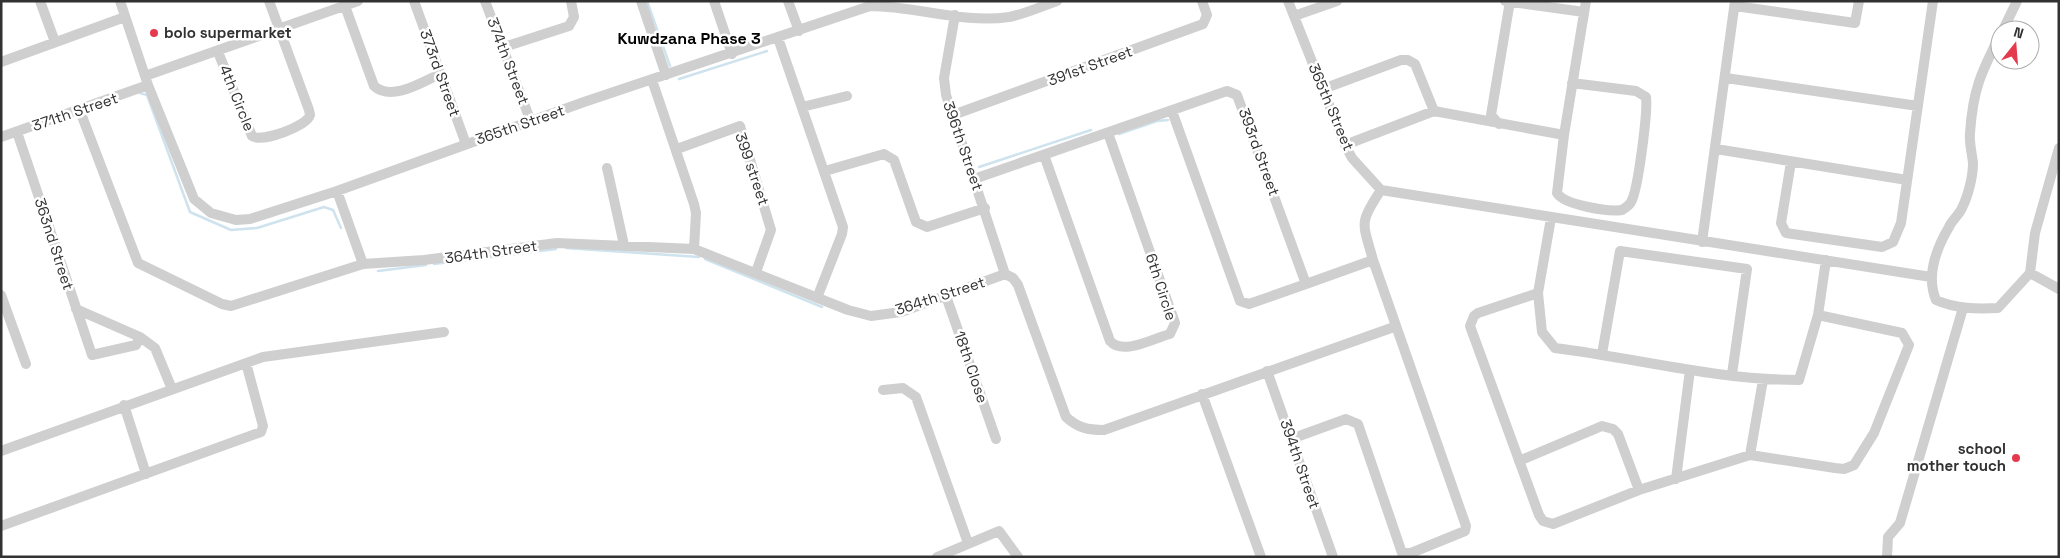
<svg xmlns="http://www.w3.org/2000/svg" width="2060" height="558" viewBox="0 0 2060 558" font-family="'Space Grotesk',sans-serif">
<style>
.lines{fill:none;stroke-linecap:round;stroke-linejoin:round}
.stream{stroke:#cee3ee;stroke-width:2.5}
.minor{stroke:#cfcfcf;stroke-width:10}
.poi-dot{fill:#e5394e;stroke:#fff;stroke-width:2}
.labels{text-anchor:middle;stroke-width:5;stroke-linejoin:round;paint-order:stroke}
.poi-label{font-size:15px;font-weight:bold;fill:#323232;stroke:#fff;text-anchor:start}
.street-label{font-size:15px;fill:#323232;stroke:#fff}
.neighbourhood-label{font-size:16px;font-weight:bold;fill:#000;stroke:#fff}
</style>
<rect width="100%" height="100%" fill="#fff"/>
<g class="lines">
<!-- stream -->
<path class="stream" d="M647 1 670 66
M679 79 767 51
M140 93 147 95 190 212 231 230 257 228 324 207 333 210 341 228
M1119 134 1157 121 1168 120
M979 167 1091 130
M566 248 699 257
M705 259 822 307
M434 264 556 249
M378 271 426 265"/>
<!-- minor -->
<path class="minor" d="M40 1 55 42
M120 1 148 85 194 199 211 213 236 220 250 219 337 191 584 102 870 6C916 6 963 24 1009 17 1025 14 1042 6 1057 1
M414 1 466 144
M485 1 531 122
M641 1 666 75
M714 1 732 54
M788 1 799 31
M1288 1 1345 145 1352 158 1381 190C1358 224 1363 223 1373 260
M1505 1 1584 12
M345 6 374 86C392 102 422 82 440 74
M1735 6 1855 23 1859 1
M955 15 944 78 946 95 1005 274
M1294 16 1337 1
M2003 30 2017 1
M2000 35C1981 73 1973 89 1970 133 1969 143 1972 153 1973 163 1973 177 1968 196 1962 208 1959 215 1952 220 1949 227 1936 249 1926 276 1936 300 1956 309 1977 309 1998 308L2030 273 2035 233 2059 148
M778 38 843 227 842 234 817 298
M504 47 569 26 574 17 571 1
M218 52 252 136C262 143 307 126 310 115L309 110 269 1
M1 62 125 17
M145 76 358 1
M1726 78 1918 106
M652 80 694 204 696 213 694 249
M1572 83 1636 91 1646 97C1648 111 1638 191 1631 202 1629 206 1625 208 1622 210 1608 212 1564 205 1557 193L1564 135 1586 1
M1323 89 1401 60H1408L1415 64 1434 111
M802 107 847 96
M80 111 138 263 222 304 231 306 363 264 424 260 557 243 694 249 848 310 871 316 901 312 1005 274
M1172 111 1240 301 1249 304 1306 284
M953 115 1203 24 1207 15 1202 1
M1499 124 1491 115 1510 1
M17 132 92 355 136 345 140 337 76 309
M1 137 148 85
M1345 145 1434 111 1564 135
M677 149 740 126 771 230 756 272
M1716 149 1907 180
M1044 155 1110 341C1123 356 1154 338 1170 334L1175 323 1108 133
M1791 162 1781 223 1786 233 1882 247 1893 242 1901 223 1933 1
M607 168 624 245
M825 171 884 154 894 160 916 222 927 227 985 208
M974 179 1227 91 1237 95 1306 284 1373 260 1466 526 1465 531 1411 553H1402L1358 424 1346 419 1291 439
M1381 190 1931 277
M337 191 363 264
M1551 218 1538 293 1542 332 1555 348C1636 358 1717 380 1799 380L1818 315 1826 260
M1702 242 1735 1
M2030 273 2059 289
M1005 274 1013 278 1018 285 1066 417C1078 428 1088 430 1104 430L1394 327
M1538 293 1478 313 1474 316 1470 326 1539 515 1543 521 1553 524 1639 490 1750 455 1835 468 1844 469 1854 465 1874 433 1909 345 1902 333 1818 315
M1 295 26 364
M946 296 996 439
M140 337 155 348 172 389
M1602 354 1620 251 1747 269 1732 374
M1267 371 1333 557
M883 390 903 388 916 397 968 543
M1202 394 1261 557
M124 405 146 474
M1 451 263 357 444 332
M1750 455 1763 380
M1519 461 1602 426 1613 429 1618 434 1639 490
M1676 479 1690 370
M1 526 261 432 263 426 246 363
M937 557 999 531 1018 557
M1887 557 1888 537 1900 523 1963 308"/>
</g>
<!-- markers -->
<g class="poi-dot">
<circle cx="154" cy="33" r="5"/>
<circle cx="2016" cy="458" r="5"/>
</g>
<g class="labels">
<!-- poi labels -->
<g class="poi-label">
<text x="164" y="38">bolo supermarket</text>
<text x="2006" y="454" text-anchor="end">school<tspan x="2006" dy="17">mother touch</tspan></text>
</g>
<!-- street labels -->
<g class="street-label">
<text transform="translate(508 61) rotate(69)" y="5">374th Street</text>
<text transform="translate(1090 66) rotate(-20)" y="5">391st Street</text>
<text transform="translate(440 73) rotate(70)" y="5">373rd Street</text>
<text transform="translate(237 98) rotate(68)" y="5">4th Circle</text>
<text transform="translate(1331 107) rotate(67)" y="5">365th Street</text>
<text transform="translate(75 112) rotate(-19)" y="5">371th Street</text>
<text transform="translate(520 125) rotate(-19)" y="5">365th Street</text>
<text transform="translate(963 146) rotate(71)" y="5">396th Street</text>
<text transform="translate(1259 152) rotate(70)" y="5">393rd Street</text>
<text transform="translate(752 169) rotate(71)" y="5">399 street</text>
<text transform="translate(54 244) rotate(72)" y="5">363nd Street</text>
<text transform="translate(491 252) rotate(-8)" y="5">364th Street</text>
<text transform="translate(1161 287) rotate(72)" y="5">6th Circle</text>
<text transform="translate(940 296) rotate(-18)" y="5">364th Street</text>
<text transform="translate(971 367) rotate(71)" y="5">18th Close</text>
<text transform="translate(1300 464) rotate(71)" y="5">394th Street</text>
</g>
<!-- neighbourhood labels -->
<g class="neighbourhood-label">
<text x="689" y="44">Kuwdzana Phase 3</text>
</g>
</g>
<!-- border -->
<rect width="2060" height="558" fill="none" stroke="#323232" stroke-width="5"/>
<!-- north arrow -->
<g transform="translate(2015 45) rotate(17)"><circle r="24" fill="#ffffff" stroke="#adadad"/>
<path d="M0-4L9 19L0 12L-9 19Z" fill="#e5394e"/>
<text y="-8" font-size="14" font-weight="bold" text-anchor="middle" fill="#323232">N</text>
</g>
</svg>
